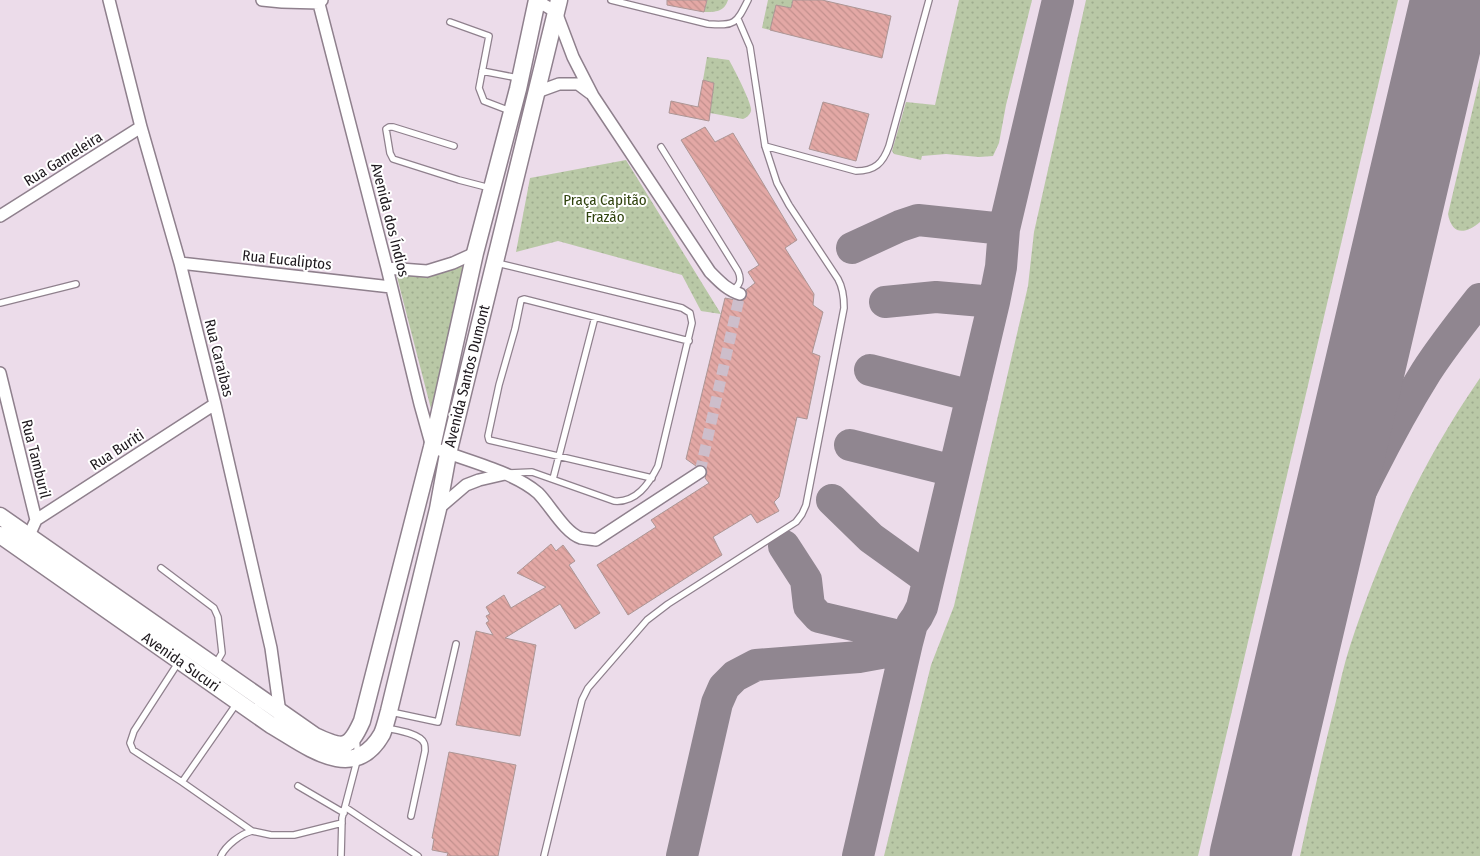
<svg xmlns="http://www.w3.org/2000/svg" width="1480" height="856" viewBox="0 0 1480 856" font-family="'Fira Sans Condensed',sans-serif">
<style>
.grass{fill:url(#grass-dots)}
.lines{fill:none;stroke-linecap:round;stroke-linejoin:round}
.taxiway{stroke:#908690;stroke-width:32}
.runway{stroke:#908690;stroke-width:81}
.building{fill:url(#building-back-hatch);stroke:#ac9695}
.street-tunnel{stroke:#cdbecb;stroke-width:11;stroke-dasharray:11 5.5;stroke-linecap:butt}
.lane-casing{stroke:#8f808d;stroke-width:8}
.street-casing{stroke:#8f808d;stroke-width:14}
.secondary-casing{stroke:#8f808d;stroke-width:19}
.lane{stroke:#fff;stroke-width:5.5}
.street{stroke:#fff;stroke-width:11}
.secondary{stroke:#fff;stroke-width:16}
.labels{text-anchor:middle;stroke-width:4;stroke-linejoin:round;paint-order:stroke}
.street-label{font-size:15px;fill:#1c171c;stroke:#fff}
.park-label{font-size:15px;fill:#30430e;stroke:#fff}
</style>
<defs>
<pattern id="grass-dots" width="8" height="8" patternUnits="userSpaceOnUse" patternTransform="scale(1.25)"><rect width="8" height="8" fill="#b9c8a6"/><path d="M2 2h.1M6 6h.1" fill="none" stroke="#9eab8e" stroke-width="1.8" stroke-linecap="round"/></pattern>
<pattern id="building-back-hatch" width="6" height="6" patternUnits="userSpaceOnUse" patternTransform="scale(1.25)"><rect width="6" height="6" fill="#e3a8a5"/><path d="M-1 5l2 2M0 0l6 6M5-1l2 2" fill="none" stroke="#c2908d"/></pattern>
</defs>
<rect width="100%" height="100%" fill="#ecdcea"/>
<!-- grass -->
<path class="grass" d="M707 0H728C724 12 716 12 704 12Z
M768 0H793L791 8 777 6 770 30 762 28Z
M959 0H1032L1006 105 999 143 993 156 979 157 946 154 922 156 921 160 894 154 892 151 906 102 935 105Z
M1086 0H1398L1198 856H884L931 665 954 606 1028 286 1034 232Z
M707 57 729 60C733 67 753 105 751 111 750 115 746 118 743 119L710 113 714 83 703 80Z
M1480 78V222C1466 234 1452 236 1448 214Z
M626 160 721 314 701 311 682 275 558 241 516 252 530 178Z
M466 262 431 409 396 273 424 277 446 270Z
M1480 378V856H1300C1311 804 1323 752 1336 701 1340 683 1344 664 1350 646 1382 549 1422 462 1480 378Z"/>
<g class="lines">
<!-- taxiway -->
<path class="taxiway" d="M852 248 900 226 918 220 1004 229
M885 302 936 297 994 302
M870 370 972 396
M850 445 954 471
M832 500 871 538 928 579
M784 546 806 580 809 606 819 617 908 638
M1310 599C1346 522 1381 444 1426 372 1442 347 1461 323 1480 299
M682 856 717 703 724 687 735 676 756 665 859 657 892 651 907 643
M858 856 907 643 912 624 917 617 922 607 994 302 1001 267 1004 229 1058 0"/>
<!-- runway -->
<path class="runway" d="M1250 856 1451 0"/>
</g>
<!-- building -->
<path class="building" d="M667 0H707L704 12 667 5Z
M793 0H822L891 16 882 58 770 30 776 5 791 8Z
M703 80 714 83 709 121 669 113 671 101 698 107Z
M823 102 869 114 856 161 809 149Z
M705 127 715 142 733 133 797 240 785 248 814 294 813 305 823 312 812 353 820 356 807 419 797 417 779 497 774 502 779 511 757 523 751 514 713 537 722 555 628 615 597 565 656 527 651 520 709 483 705 478 707 472 706 468 700 465 696 466 686 459 725 298 741 301 745 299 747 293 746 290 755 283 748 272 759 265 681 140Z
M551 544 556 551 563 545 575 561 569 565 600 613 575 629 560 604 505 638 536 645 520 736 456 725 476 631 493 635 486 623 489 621 486 616 490 614 486 607 504 595 511 608 546 587 517 573Z
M449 752 516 765 498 856H447L448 853 432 850 434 839 432 838Z"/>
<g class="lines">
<!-- street-tunnel -->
<path class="street-tunnel" d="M700 472 740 294"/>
<!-- lane casing -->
<g class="lane-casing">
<path id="lane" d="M611 0 708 24C735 26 736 24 748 0
M450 22 489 36 479 88 484 101 510 111
M482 71 518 78
M454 146 393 127H389L386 129 390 153 393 159 459 180 490 188
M765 146 856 171C875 171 883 163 889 146L929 0
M661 147 738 271C742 280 740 285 732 291
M497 263 682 308 690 313 692 323 658 466C649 484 636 503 614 501L532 472 509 473
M0 303 76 284
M652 478 489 440 488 436 499 385 515 329 521 300 524 299 689 341
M553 479 595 317
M161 568 214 608 218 617 222 653 215 665
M178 663 134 731 130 743 133 750 182 782
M237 703 182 782 252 831 271 835H294L342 823
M391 712 438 722 456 644
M386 728C395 730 420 733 424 743 425 744 425 750 425 751L411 816
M298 786 344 813
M345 807 418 856
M221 856C226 845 241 834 252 831
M341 856 342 818 358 757 356 738
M544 856 582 700 588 688 647 620 668 604 796 522 802 514 806 505 844 308C844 297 843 288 838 279L789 205 777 183 765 146 750 47 738 19"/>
</g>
<!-- street casing -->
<g class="street-casing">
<path id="street" d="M109 0 141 127 180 263 215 404 271 648 280 713 279 715
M262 0 282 2 319 3 322 0
M318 0 387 268 420 404 432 447C463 460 513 471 538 493 550 505 565 533 581 538 586 539 591 539 596 540L700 472
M536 0 556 12 573 57 593 96 710 272C719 281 727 290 740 294
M537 92 559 84H578L590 93
M0 216 141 127
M180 263 391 287
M387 268 427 271 453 263 475 253
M0 373 36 520 26 542
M438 509 466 485 479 480 505 474
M36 520 215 404"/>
</g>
<!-- secondary casing -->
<g class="secondary-casing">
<path id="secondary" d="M0 516 315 736C343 749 349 750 362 721L432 447 475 253 518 89 537 0
M0 535 271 725C306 745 353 785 382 734 385 727 387 718 389 711L438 509 448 454 559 0"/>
</g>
<!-- lane -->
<use href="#lane" class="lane"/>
<!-- street -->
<use href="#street" class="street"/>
<!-- secondary -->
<use href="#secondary" class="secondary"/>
</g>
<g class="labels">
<!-- street labels -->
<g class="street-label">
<text transform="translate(63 159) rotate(-32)" y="5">Rua Gameleira</text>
<text transform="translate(390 220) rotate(76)" y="5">Avenida dos Índios</text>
<text transform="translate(287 260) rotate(6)" y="5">Rua Eucaliptos</text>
<text transform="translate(219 358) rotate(76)" y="5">Rua Caraíbas</text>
<text transform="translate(467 376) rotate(-76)" y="5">Avenida Santos Dumont</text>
<text transform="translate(117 450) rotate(-33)" y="5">Rua Buriti</text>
<text transform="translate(36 459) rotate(76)" y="5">Rua Tamburil</text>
<text transform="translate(181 662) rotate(35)" y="5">Avenida Sucuri</text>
</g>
<!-- park labels -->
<g class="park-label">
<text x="605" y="205">Praça Capitão<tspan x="605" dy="17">Frazão</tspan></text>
</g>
</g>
</svg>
